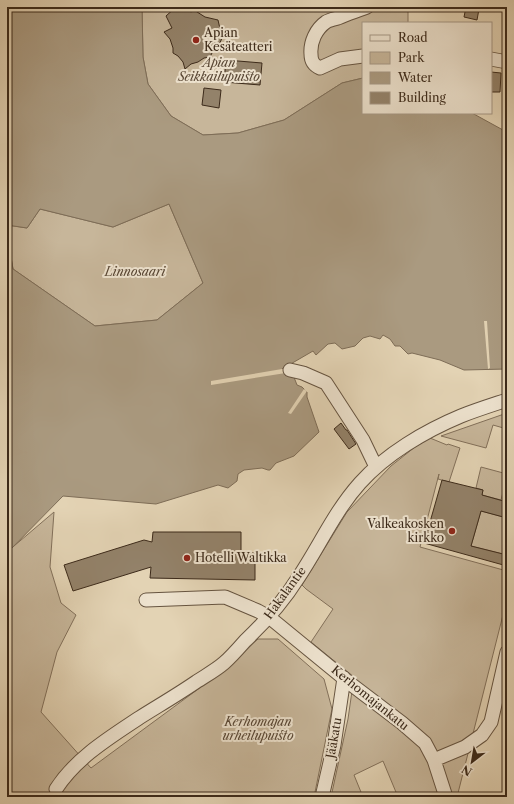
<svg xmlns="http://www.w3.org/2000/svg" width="514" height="804" viewBox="0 0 514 804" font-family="'Libre Caslon Text',serif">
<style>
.green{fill:#c7b69a;stroke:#82705a}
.water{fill:#aa9a80;stroke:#7e6d57}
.pier{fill:#e3d3b4}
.building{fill:#93826a;stroke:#3c2a1a}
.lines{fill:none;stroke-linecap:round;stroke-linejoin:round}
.minor-casing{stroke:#665440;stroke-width:15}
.minor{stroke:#ede2ce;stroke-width:13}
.poi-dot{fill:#8f2418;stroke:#ede2ce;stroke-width:1.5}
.labels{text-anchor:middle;stroke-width:4;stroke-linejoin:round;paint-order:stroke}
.poi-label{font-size:12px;fill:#3c2a1a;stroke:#ede2ce;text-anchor:start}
.park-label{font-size:12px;font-style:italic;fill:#584634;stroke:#ede2ce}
.street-label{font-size:12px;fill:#3c2a1a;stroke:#ede2ce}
</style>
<rect width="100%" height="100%" fill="#e3d3b4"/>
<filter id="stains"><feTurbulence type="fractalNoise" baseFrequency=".005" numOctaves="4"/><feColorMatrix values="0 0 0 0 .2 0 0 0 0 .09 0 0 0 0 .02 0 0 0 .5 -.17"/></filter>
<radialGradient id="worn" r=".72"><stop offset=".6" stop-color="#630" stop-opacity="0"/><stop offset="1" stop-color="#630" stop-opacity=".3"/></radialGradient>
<!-- green -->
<path class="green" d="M142 7H408V23H363V78L342 83 284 120 238 133 203 135 171 116 148 84 143 57Z
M169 204 203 283 157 320 95 326 13 269 7 234V225L27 228 40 209 113 227Z
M507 413V429L493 425 486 448 441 436Z
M430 438 447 445 448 444 460 448 449 482 438 479 439 474 420 547 507 571V599L457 797H398L383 761 354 775 363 797H331L348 719 354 677 311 642 333 609 306 589 302 585 347 512 391 466 415 447Z
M481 467 507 474V492H503L501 500 482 495 483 490 476 488Z
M481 511 507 518V555L471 546Z
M54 512 50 567 61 603 76 615 57 652 41 712 91 768 228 667 258 639H278L324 679 332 709 314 797H7V552Z"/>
<!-- water -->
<path class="water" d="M7 7H142L143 57 148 84 171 116 203 135 238 133 284 120 342 83 363 78V113H472L503 130H507V369L464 370 440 360 412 353 408 354 400 346H395L390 339 383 335 380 339 370 336 363 338 355 346 342 349 335 343 328 344 316 355 313 351 282 369 292 372 297 385 302 387 307 392V397L319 432 294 456 276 463 270 470H268L262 468 244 470 238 474 237 481 228 488 218 485 156 504 63 496 7 553V234L13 269 95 326 157 320 203 283 169 204 113 227 40 209 27 228 7 225Z"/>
<!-- pier -->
<path class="pier" d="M484 321H487L490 368 488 369Z
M282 369H286L292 372 211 385V381Z
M304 389 307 391 291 414 288 413Z"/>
<!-- building -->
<path class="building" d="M176 7H184L191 12 194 10 205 17 218 20 221 33 223 36 218 47 214 49 210 57 204 58 198 62 191 64 185 69 183 62 178 56 173 53V48L170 39 164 32 172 28 166 16Z
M466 7 479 9 477 20 464 17Z
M226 60 262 63 260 85 224 82Z
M491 72 501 73 500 92H491Z
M204 88 221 90 219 108 202 105Z
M341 423 346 430H347L356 444 349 449 334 429Z
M442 480 483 490 482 495 507 502V518L481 511 471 546 507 555V566L424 543Z
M153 532H241V553H255V580L150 578 151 567 73 591 64 565 144 540 152 542Z"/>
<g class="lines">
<!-- minor casing -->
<g class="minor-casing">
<path id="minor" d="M363 56 340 59 320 68C313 65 311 61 311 54 310 42 316 29 326 22 329 20 334 19 338 18 347 14 357 11 367 7
M491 59 507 62
M290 370 303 373 326 383 363 440 376 467
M146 600 225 597 258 611 269 617 352 685 402 723 425 743 434 760 446 797
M434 760 465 747 482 735 491 722 507 652
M56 789C76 758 109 738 139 718 158 706 177 695 196 682 205 676 216 670 224 663 231 657 238 649 245 641 265 622 283 602 298 578 319 547 334 512 360 483 386 454 425 431 461 416 476 410 492 405 507 400
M322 797 334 745 344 678"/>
</g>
<!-- minor -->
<use href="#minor" class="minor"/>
</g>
<!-- markers -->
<g class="poi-dot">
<circle cx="196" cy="40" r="4"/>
<circle cx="452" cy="531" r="4"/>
<circle cx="187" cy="558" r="4"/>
</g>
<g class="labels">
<!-- poi labels -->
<g class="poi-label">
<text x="204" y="37">Apian<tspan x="204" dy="14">Kesäteatteri</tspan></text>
<text x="444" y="528" text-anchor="end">Valkeakosken<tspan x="444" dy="14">kirkko</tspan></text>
<text x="195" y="562">Hotelli Waltikka</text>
</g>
<!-- park labels -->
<g class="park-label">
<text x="219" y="67">Apian<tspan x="219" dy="14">Seikkailupuisto</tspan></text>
<text x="135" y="276">Linnosaari</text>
<text x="258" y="726">Kerhomajan<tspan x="258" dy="14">urheilupuisto</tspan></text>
</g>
<!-- street labels -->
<g class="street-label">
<text transform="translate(285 593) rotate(-54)" y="4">Hakalantie</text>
<text transform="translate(370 698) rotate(39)" y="4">Kerhomajankatu</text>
<text transform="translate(334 738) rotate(-80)" y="4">Jääkatu</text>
</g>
</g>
<!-- margin -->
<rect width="514" height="804" fill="none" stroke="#e3d3b4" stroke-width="24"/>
<rect x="8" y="8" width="498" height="788" fill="none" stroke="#3c2a1a" stroke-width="2"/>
<rect x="12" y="12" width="490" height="780" fill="none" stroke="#3c2a1a"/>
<!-- legend -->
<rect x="362" y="22" width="130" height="92" fill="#ede2ce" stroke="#a69886"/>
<rect x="370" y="35" width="20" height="6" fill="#ede2ce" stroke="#a69886"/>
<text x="398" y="42" font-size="12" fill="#3c2a1a">Road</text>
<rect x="370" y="52" width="20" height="12" fill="#c7b69a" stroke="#a69886"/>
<text x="398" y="62" font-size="12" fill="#3c2a1a">Park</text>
<rect x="370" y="72" width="20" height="12" fill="#aa9a80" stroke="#a69886"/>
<text x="398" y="82" font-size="12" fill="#3c2a1a">Water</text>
<rect x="370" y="92" width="20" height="12" fill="#93826a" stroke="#a69886"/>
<text x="398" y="102" font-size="12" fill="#3c2a1a">Building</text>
<!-- north arrow -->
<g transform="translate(472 762) rotate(211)" stroke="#ede2ce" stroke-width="3" paint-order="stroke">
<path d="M0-3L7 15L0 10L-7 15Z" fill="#3c2a1a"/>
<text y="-6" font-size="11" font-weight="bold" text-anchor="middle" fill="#3c2a1a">N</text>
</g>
<rect width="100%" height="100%" filter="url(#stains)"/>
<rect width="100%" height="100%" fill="url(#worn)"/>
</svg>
